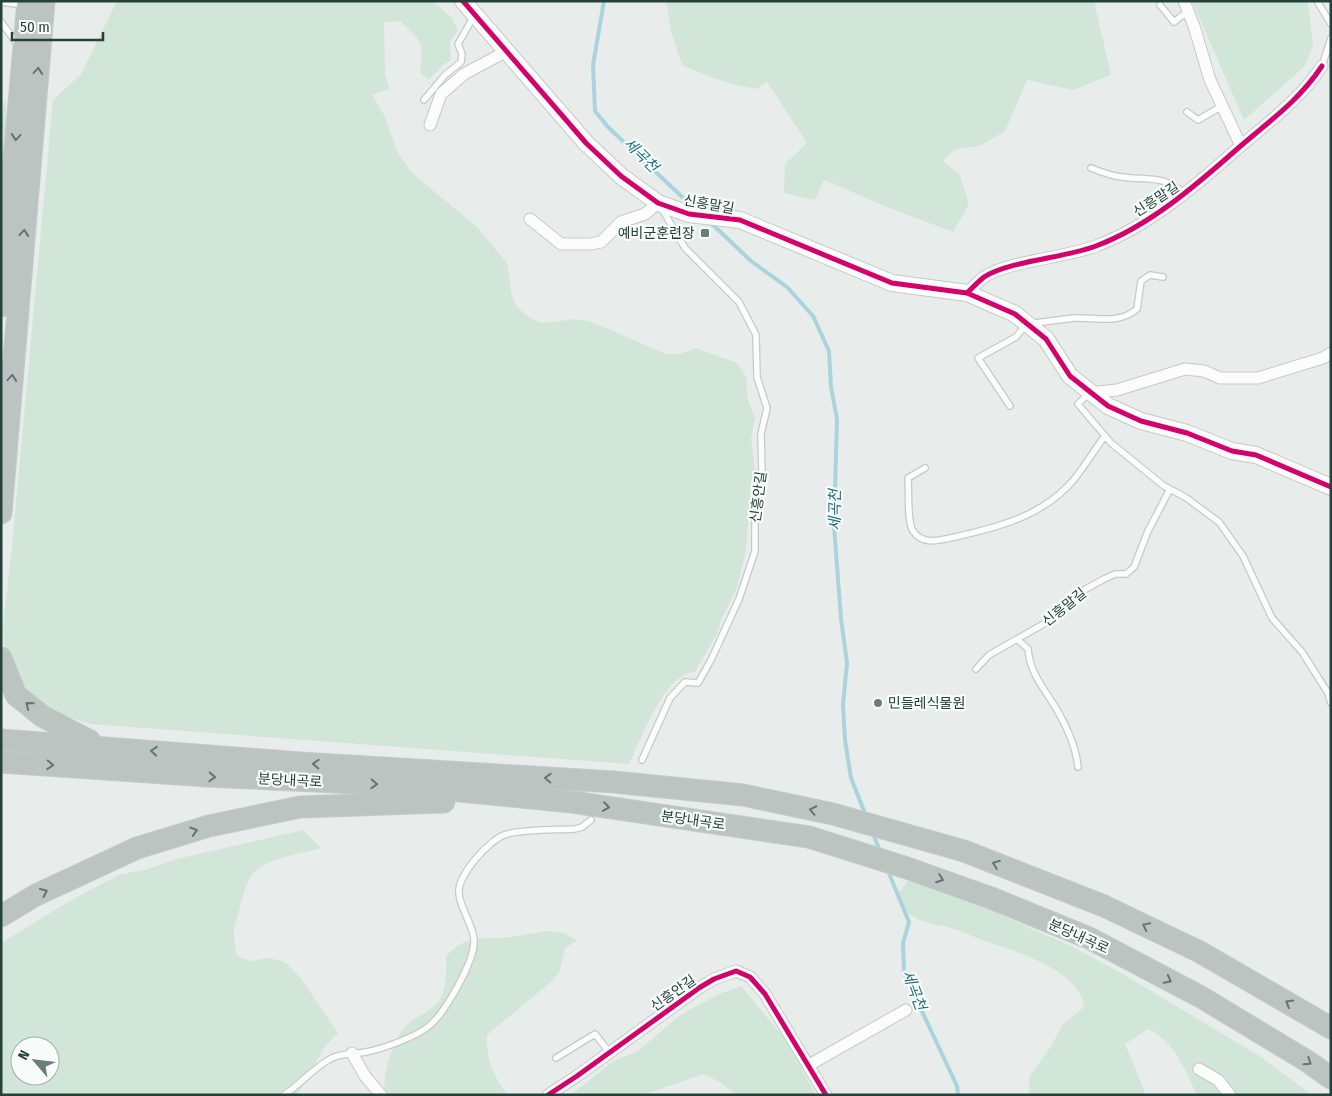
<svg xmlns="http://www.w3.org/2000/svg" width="1332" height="1096" viewBox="0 0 1332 1096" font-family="'Fira Sans Condensed','Noto Sans KR',sans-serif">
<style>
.green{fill:#d1e6d8;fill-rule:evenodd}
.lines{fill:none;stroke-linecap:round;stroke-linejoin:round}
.stream{stroke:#a9d4db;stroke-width:4}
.lane-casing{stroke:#c5cac8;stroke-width:8}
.street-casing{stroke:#c5cac8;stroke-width:13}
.secondary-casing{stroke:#c3cbc8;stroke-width:18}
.highway-casing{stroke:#c3ccc9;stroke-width:23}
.lane{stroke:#fcfcfc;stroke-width:5.5}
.street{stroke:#fcfcfc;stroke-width:11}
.secondary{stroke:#fcfcfc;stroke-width:16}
.highway{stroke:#bcc4c2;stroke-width:21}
.cycleway-casing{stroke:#f7fbf9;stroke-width:8}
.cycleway{stroke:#d6006c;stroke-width:5}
.oneway{stroke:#617670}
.poi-dot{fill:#697e78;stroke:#f7fbf9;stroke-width:2}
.labels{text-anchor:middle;stroke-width:4.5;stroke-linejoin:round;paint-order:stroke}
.street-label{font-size:14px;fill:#24423a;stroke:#f7fbf9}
.poi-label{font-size:14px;fill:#24423a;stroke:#f7fbf9;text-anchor:end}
.water-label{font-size:15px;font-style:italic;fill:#1c6f80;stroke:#f7fbf9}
</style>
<rect width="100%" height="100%" fill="#e8edeb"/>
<!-- green -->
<path class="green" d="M117 1H433L452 18 458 30 450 41 451 60 443 65 429 80 420 73C424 43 423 42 400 21L384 23 385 72 389 89 372 95 384 115 398 153 411 172 477 227 507 263 512 296 517 307 530 318 543 323 576 319 592 322 666 354H679L696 348 737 363 746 377 748 400 755 418 751 439 755 469 751 481 746 550 737 588 722 618 717 634 695 672C665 672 641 740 629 764L89 724 66 716 34 698 11 667 4 644 3 627 12 547 53 100 81 74Z
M666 1H1094L1111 75 1073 90 1027 80 1005 131 980 146 955 149 943 161 960 175 969 204 953 232 892 209 824 180 815 200 784 193 785 164 807 143 767 82 757 89C730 85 707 76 682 65L671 32Z
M1192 1H1307L1308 3 1313 46 1304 67 1244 120Z
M6 100 7 129 1 178V106Z
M303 830 321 848C301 854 262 858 250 877 245 887 243 897 240 907 233 931 232 931 237 956L251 961 269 958 285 962 300 977 338 1033 326 1045 297 1095H1V943L73 899 121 874 145 870 177 859ZM20 1046H50V1076H20Z
M909 879 981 906 1071 946 1123 974 1258 1055 1312 1095H1197C1184 1068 1176 1043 1148 1029L1125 1044 1146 1095H1029V1077L1050 1048 1063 1024 1084 1007C1080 971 1020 953 991 943 977 939 965 932 951 928 938 924 919 923 908 913 902 909 899 901 898 894Z
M547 931 565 933 577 941 565 948 560 971 551 982 487 1035C485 1056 495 1080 508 1095H385C382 1076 392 1044 404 1028 415 1015 434 1013 442 995 447 983 446 969 446 956 463 939 473 938 496 938 513 938 531 933 547 931Z
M741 986 785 1039 816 1095H736L720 1082 703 1074 655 1091 636 1095H571L612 1062 638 1051 679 1016 719 994Z"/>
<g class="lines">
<!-- stream -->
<path class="stream" d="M604 1 593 65 595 111 608 127 695 209
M710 222 751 261 787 287 813 316 829 351 831 387 837 419 834 526 841 619 847 663 843 705 845 740 851 778 866 816
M873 834 881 853
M888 871 909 922 903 943 904 973 957 1086 958 1095"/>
<!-- lane casing -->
<g class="lane-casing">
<path id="lane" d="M1317 1 1331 24
M1 2 24 5
M1160 5 1174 22 1188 11
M1 22 18 45
M1322 66 1331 38
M424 100 445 75 461 62 462 54 458 44 474 16
M1187 112 1198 120 1222 106
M1091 168C1101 172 1111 176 1122 177 1148 181 1163 174 1184 194
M1089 393 1078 404 1111 443 1164 486 1185 497 1219 522 1243 556 1272 618 1302 652 1328 693 1331 703
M1010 406 978 358 1016 337 1027 324C1043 322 1058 320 1074 318 1096 317 1118 325 1137 309L1141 281 1150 275 1163 277
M925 468 908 478C909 489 907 523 913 531 923 546 940 540 955 537 1000 527 1046 515 1076 477 1086 464 1095 449 1105 436
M1017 639 1028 649C1030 672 1042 686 1054 705 1065 723 1076 747 1078 767
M976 669 989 655 1047 622 1075 595 1104 579 1115 574H1126L1134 567 1148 531 1170 489
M642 760 670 698 685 682 698 683 711 660 739 599 755 551V502L762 476 761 434 767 408 757 377 756 335 739 302 685 248 662 209
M556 1058 595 1034 609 1052
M284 1095C301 1084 314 1067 332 1058 343 1053 354 1054 366 1052 382 1049 416 1037 429 1026 445 1013 475 961 474 940 473 924 460 909 459 893 457 876 490 838 507 834 526 829 555 830 575 829L582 827 591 820"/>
</g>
<!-- street casing -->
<g class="street-casing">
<path id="street" d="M1184 1 1194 26 1210 80 1241 146
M430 125 441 94 464 74 507 51
M530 219 561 244H591L601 242 621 222 645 214 658 203
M967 293C972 288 978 282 984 277 1008 261 1065 258 1096 246 1149 226 1194 187 1236 150 1268 122 1298 102 1322 66
M1089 393 1117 390 1185 369 1204 371 1220 378H1258L1323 358 1331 353
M352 1053 365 1076 381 1095
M809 1065 906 1010
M1199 1069 1218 1080 1230 1095
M548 1095 577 1076 699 988 714 979 736 971 750 977 765 994 826 1095"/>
</g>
<!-- secondary casing -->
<g class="secondary-casing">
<path id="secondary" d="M463 1 586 143 621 176 658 203 689 214 740 220 892 283 967 293 1015 314 1046 339 1070 376 1108 406 1141 421 1187 433 1232 451 1256 455 1331 487"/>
</g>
<!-- highway casing -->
<g class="highway-casing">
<path id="highway" d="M1 306 28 1
M1 513 44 1
M1 658 16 695 42 716 90 741
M1 740 301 763 614 782 743 795 833 814 964 851 1104 906 1200 952 1331 1028
M1 762 208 776 401 785 572 802 809 837 907 868 991 898 1089 938 1201 997 1307 1061 1331 1078
M1 916 36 895 137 848 209 826 300 807 444 802"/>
</g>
<!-- lane -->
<use href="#lane" class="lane"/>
<!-- street -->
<use href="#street" class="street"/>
<!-- secondary -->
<use href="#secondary" class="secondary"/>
<!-- highway -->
<use href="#highway" class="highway"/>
<!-- cycleway casing -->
<g class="cycleway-casing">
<path id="cycleway" d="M463 1 586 143 621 176 658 203 689 214 740 220 892 283 967 293 1015 314 1046 339 1070 376 1108 406 1141 421 1187 433 1232 451 1256 455 1331 487
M967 293C972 288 978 282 984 277 1008 261 1065 258 1096 246 1149 226 1194 187 1236 150 1268 122 1298 102 1322 66
M548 1095 577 1076 699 988 714 979 736 971 750 977 765 994 826 1095"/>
</g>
<!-- cycleway -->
<use href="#cycleway" class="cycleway"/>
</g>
<!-- one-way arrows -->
<defs><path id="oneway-chevron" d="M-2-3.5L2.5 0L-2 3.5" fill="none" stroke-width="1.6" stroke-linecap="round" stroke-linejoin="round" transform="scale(1.25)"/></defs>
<g class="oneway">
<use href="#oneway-chevron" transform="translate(38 71) rotate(-85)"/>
<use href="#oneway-chevron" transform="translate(16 137) rotate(95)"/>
<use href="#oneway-chevron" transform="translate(24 233) rotate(-85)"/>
<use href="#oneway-chevron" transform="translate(12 378) rotate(-85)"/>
<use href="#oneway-chevron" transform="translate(29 705) rotate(-140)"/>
<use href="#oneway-chevron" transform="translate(154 751) rotate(-175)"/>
<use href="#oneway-chevron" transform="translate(316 764) rotate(-177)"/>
<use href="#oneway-chevron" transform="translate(50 765) rotate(4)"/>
<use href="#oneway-chevron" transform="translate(212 777) rotate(3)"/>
<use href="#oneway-chevron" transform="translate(548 778) rotate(-177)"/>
<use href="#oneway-chevron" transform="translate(374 784) rotate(3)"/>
<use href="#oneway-chevron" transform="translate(606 807) rotate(8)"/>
<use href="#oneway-chevron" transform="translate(813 810) rotate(-168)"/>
<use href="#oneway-chevron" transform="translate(194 831) rotate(-17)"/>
<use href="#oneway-chevron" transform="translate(996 864) rotate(-159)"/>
<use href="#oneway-chevron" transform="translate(940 879) rotate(20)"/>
<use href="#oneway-chevron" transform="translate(44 892) rotate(-24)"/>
<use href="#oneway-chevron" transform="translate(1146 926) rotate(-154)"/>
<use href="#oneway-chevron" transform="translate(1168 980) rotate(28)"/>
<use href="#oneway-chevron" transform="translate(1289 1003) rotate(-150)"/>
<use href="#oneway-chevron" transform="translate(1308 1062) rotate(34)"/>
</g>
<!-- markers -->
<g class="poi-dot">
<rect x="700" y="228" width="10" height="10" rx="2.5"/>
<circle cx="878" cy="703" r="5"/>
</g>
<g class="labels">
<!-- street labels -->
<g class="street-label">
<text transform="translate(1156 199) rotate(-33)" y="5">신흥말길</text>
<text transform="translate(709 204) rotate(10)" y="5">신흥말길</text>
<text transform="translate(758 497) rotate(-83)" y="5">신흥안길</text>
<text transform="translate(1064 607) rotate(-39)" y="5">신흥말길</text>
<text transform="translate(290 780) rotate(3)" y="5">분당내곡로</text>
<text transform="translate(693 820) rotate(8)" y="5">분당내곡로</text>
<text transform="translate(1079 936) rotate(24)" y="5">분당내곡로</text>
<text transform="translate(673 993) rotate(-35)" y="5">신흥안길</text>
</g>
<!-- poi labels -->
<g class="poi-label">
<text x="695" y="238">예비군훈련장</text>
<text x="888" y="708" text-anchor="start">민들레식물원</text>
</g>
<!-- water labels -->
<g class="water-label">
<text transform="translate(641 155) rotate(44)" y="5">세곡천</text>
<text transform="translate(835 510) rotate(-90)" y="5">세곡천</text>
<text transform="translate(914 990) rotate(69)" y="5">세곡천</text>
</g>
</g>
<!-- border -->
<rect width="1332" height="1096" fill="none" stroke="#24423a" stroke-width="5"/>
<!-- north arrow -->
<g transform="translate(35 1061) rotate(298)"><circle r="24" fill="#f7fbf9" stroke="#a3b1ad"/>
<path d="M0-4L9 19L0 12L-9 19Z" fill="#697e78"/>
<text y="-8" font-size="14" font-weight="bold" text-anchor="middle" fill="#24423a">N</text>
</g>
<!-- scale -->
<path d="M12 32v8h91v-8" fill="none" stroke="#24423a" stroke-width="2.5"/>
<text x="20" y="32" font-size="15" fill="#24423a" stroke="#f7fbf9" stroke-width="4" paint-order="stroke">50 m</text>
</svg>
